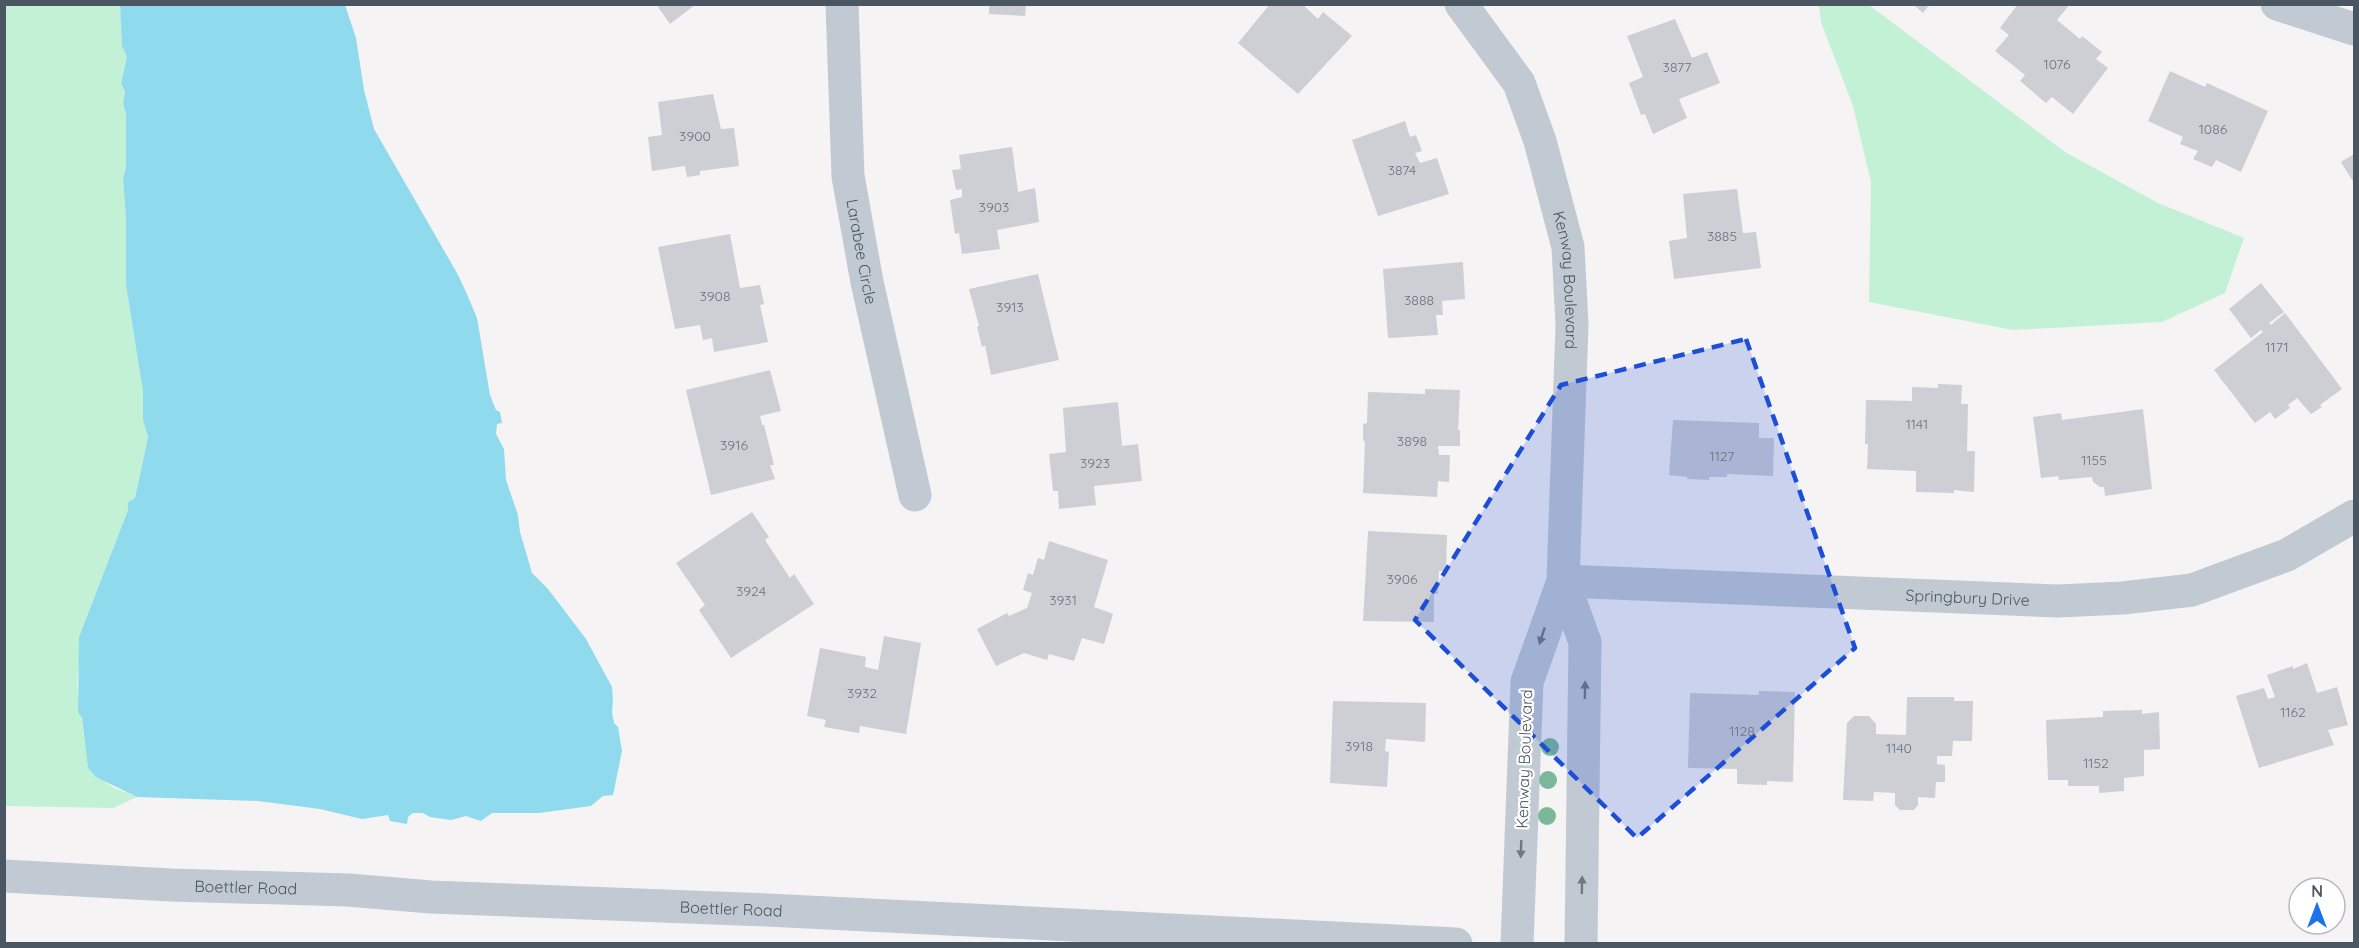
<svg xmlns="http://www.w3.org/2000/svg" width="2359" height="948" viewBox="0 0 2359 948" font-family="Quicksand,sans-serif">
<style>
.green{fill:#c3f1d5}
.water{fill:#90daee}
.building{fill:#cdcfd5}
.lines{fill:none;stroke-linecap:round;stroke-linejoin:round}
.minor{stroke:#c1cad2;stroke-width:33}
.tertiary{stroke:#c1cad2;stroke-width:33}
.tree{fill:#7bb799}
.oneway{fill:#6e7983}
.marked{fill:#1d4ed8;fill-opacity:0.2;stroke:#1d4ed8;stroke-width:4.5;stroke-dasharray:12 8;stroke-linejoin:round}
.labels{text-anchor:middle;stroke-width:4.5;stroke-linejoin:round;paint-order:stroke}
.number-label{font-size:14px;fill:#6b747e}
.street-label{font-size:16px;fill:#4a5661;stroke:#fff}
</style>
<rect width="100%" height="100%" fill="#f5f3f3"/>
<!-- green -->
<path class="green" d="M5 5H120L122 46 127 57 121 83 125 92 123 103 126 114V167L123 179 126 219V285L143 392V420L148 437 135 498 128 502V510L79 637 80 654 77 683 88 768 112 787 137 797 113 808 5 806Z
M1819 5H1869L2065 152 2158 203 2244 238 2225 293 2162 322 2013 330 1869 302 1871 182 1853 106 1821 22Z"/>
<!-- water -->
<path class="water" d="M120 5H345L356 38 364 90 374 129 457 273 466 292 477 318 490 395 496 410 500 412 502 423 497 424 496 434 504 449 506 480 518 515 520 532 532 573 548 589 586 639 612 687 613 701 612 712 614 723 618 727 622 751 613 795 603 796 591 806 539 813H492L481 821 466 816 451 820 430 817 423 813H413L408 817 407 824 390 821 388 815 362 819 320 809 258 801 137 797 96 777 88 768 82 718 78 712 79 637 128 510V502L135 498 148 437 143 420V392L126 285V219L123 179 126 167V114L123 103 125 92 121 83 127 57 122 46Z"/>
<!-- building -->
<path class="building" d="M656 4H696L670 24Z
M989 4H1026L1025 16 989 14Z
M1270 4H1302L1318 19 1323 12 1352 36 1298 94 1238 43Z
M1913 4H1930L1923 13Z
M2018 4H2070L2057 20 2080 39 2082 36 2102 52 2096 59 2108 68 2073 114 2052 97 2046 103 2020 81 2025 75 1995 51 2009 35 2000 28Z
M1675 19 1692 58 1707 52 1720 83 1679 99 1687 118 1653 134 1645 114 1641 115 1629 83 1643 77 1627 36Z
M2170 71 2205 87 2207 83 2268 111 2241 172 2216 160 2212 167 2193 159 2198 151 2180 144 2183 137 2148 121Z
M713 94 721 129 734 128 739 166 700 171V175L687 177 685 166 652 171 648 137 662 135 658 102Z
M1405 121 1410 137 1416 135 1422 151 1415 153 1420 163 1437 158 1449 194 1378 216 1352 140Z
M1012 147 1018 192 1035 188 1039 222 997 230 1000 249 962 254 959 233 955 234 950 200 962 197V189L956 190 952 170 961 169 959 155Z
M2354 154V183L2341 162Z
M1737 189 1743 233 1756 232 1761 268 1674 279 1669 241 1687 238 1683 194Z
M730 234 740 288 760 285 764 304 760 305 768 342 714 352 712 338 703 340 700 325 675 329 658 247Z
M1463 262 1465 299 1442 301 1443 315H1436L1438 335 1388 338 1383 269Z
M1038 274 1059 360 991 375 985 345 982 347 977 327 979 326 969 289Z
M2261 283 2284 312 2269 323 2271 325 2285 313 2342 389 2320 405 2322 407 2311 414 2297 398 2288 405 2290 408 2275 419 2270 412 2255 423 2214 370 2263 332 2261 330 2251 338 2229 309Z
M770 370 781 411 760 416 762 425H764L774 465H770L775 479 711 495 686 390Z
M1938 384 1962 385 1961 404H1968L1967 451H1975L1974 492 1954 490V493L1916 492V471L1867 469 1868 444H1865L1866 400 1912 401V387L1938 388Z
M1425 389 1460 390 1458 430H1460V446H1438L1439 455H1450L1449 482 1438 481 1437 497 1363 493 1365 443 1363 439V424L1367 423 1368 392 1425 394Z
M1118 402 1122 446 1138 444 1142 481 1094 486 1096 505 1059 509 1058 491H1053L1049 454 1066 452 1063 408Z
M2143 409 2152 489 2105 496 2104 487H2100L2093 482 2092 477 2059 480 2058 476 2041 478 2033 417 2061 413 2062 420Z
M1673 420 1759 423V438H1774L1773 476 1727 474V477H1709V480L1687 479V477L1669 475Z
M752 512 769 537 765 540 790 578 794 574 814 604 731 658 699 610 705 605 676 563Z
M1368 531 1447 535 1446 571H1439L1438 594H1434V622L1363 621Z
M1049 541 1108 560 1094 607 1113 614 1104 644 1082 638 1074 661 1049 654 1047 660 1024 653 996 666 977 629 1007 613 1009 616 1027 608 1032 593 1023 590 1028 573 1033 575 1038 558 1044 560Z
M884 636 921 643 906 734 860 726 859 733 824 727 826 720 807 716 820 648 866 657 865 667 878 670Z
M2307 663 2317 693 2337 687 2348 725 2328 730 2334 745 2259 768 2236 696 2264 688 2268 699 2275 697 2267 675 2293 666V669Z
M1759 691 1795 692 1793 782 1767 781V785L1737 784V769L1688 768 1690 693 1759 695Z
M1907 697H1954V701H1973L1972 741H1953L1952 756H1937V764L1945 765V782H1936L1935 798 1918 797V805L1914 810H1900L1895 805V793L1874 792 1873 801 1843 800 1847 723 1854 716H1869L1876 724V734L1906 735Z
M1333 701 1426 703 1425 742 1386 739 1385 751 1389 752 1387 787 1330 783Z
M2142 710V714L2159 712 2160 749 2144 750V776L2124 778V791L2099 793V786H2068V780H2048L2046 720 2103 717V711Z"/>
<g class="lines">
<!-- minor -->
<g class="minor">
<path id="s1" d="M842 4 848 176 867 282 915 495"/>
<path id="s2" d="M1461 4 1519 83 1540 141 1568 247 1572 325 1563 581 1527 682 1517 944"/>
<path d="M2277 4 2354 29"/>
<path id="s3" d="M1563 581 2058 601 2123 598 2192 590 2287 555 2354 516"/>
<path d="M1563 581 1585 642 1581 944"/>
</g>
<!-- tertiary -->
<path class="tertiary" id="s4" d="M4 876 171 885 348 890 431 897 767 910 1456 944"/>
</g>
<!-- trees -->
<g class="tree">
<circle cx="1550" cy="747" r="9"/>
<circle cx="1548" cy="780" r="9"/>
<circle cx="1547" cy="816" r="9"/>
</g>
<!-- one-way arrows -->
<defs><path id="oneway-solid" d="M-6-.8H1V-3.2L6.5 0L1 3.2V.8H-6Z" transform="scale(1.5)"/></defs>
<g class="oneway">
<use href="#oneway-solid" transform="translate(1542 636) rotate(108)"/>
<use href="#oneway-solid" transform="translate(1585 690) rotate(-89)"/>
<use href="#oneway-solid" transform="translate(1521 849) rotate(92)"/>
<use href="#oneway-solid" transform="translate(1582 885) rotate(-89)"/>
</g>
<!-- marked area -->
<path class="marked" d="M1746 339 1855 648 1637 838 1415 620 1561 385Z"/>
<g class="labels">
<!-- number labels -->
<g class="number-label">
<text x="2057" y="69">1076</text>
<text x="1677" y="72">3877</text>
<text x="2213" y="134">1086</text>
<text x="695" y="141">3900</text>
<text x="1402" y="175">3874</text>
<text x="994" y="212">3903</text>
<text x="1722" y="241">3885</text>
<text x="715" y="301">3908</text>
<text x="1419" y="305">3888</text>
<text x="1010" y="312">3913</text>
<text x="2277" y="352">1171</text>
<text x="1917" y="429">1141</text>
<text x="1412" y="446">3898</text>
<text x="734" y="450">3916</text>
<text x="1722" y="461">1127</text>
<text x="2094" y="465">1155</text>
<text x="1095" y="468">3923</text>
<text x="1402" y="584">3906</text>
<text x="751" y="596">3924</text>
<text x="1063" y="605">3931</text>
<text x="862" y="698">3932</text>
<text x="2293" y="717">1162</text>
<text x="1742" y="736">1128</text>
<text x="1359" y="751">3918</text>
<text x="1899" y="753">1140</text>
<text x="2096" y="768">1152</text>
</g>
<!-- street labels -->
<g class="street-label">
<text dy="6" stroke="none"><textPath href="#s1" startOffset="249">Larabee Circle</textPath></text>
<text dy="6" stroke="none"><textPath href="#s2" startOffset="302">Kenway Boulevard</textPath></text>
<text dy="6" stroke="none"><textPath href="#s3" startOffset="405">Springbury Drive</textPath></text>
<text transform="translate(1524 759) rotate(-88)" y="6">Kenway Boulevard</text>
<text dy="6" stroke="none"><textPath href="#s4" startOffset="242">Boettler Road</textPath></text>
<text dy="6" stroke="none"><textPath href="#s4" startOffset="728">Boettler Road</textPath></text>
</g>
</g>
<!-- border -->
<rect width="2359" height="948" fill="none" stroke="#4a5661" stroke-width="12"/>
<!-- north arrow -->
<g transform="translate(2317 906)"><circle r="28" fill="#ffffff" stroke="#b7bbc0" stroke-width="1.5"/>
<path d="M0-4.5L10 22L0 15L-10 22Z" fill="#1a73e8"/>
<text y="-9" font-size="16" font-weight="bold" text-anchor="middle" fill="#4a5661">N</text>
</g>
</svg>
